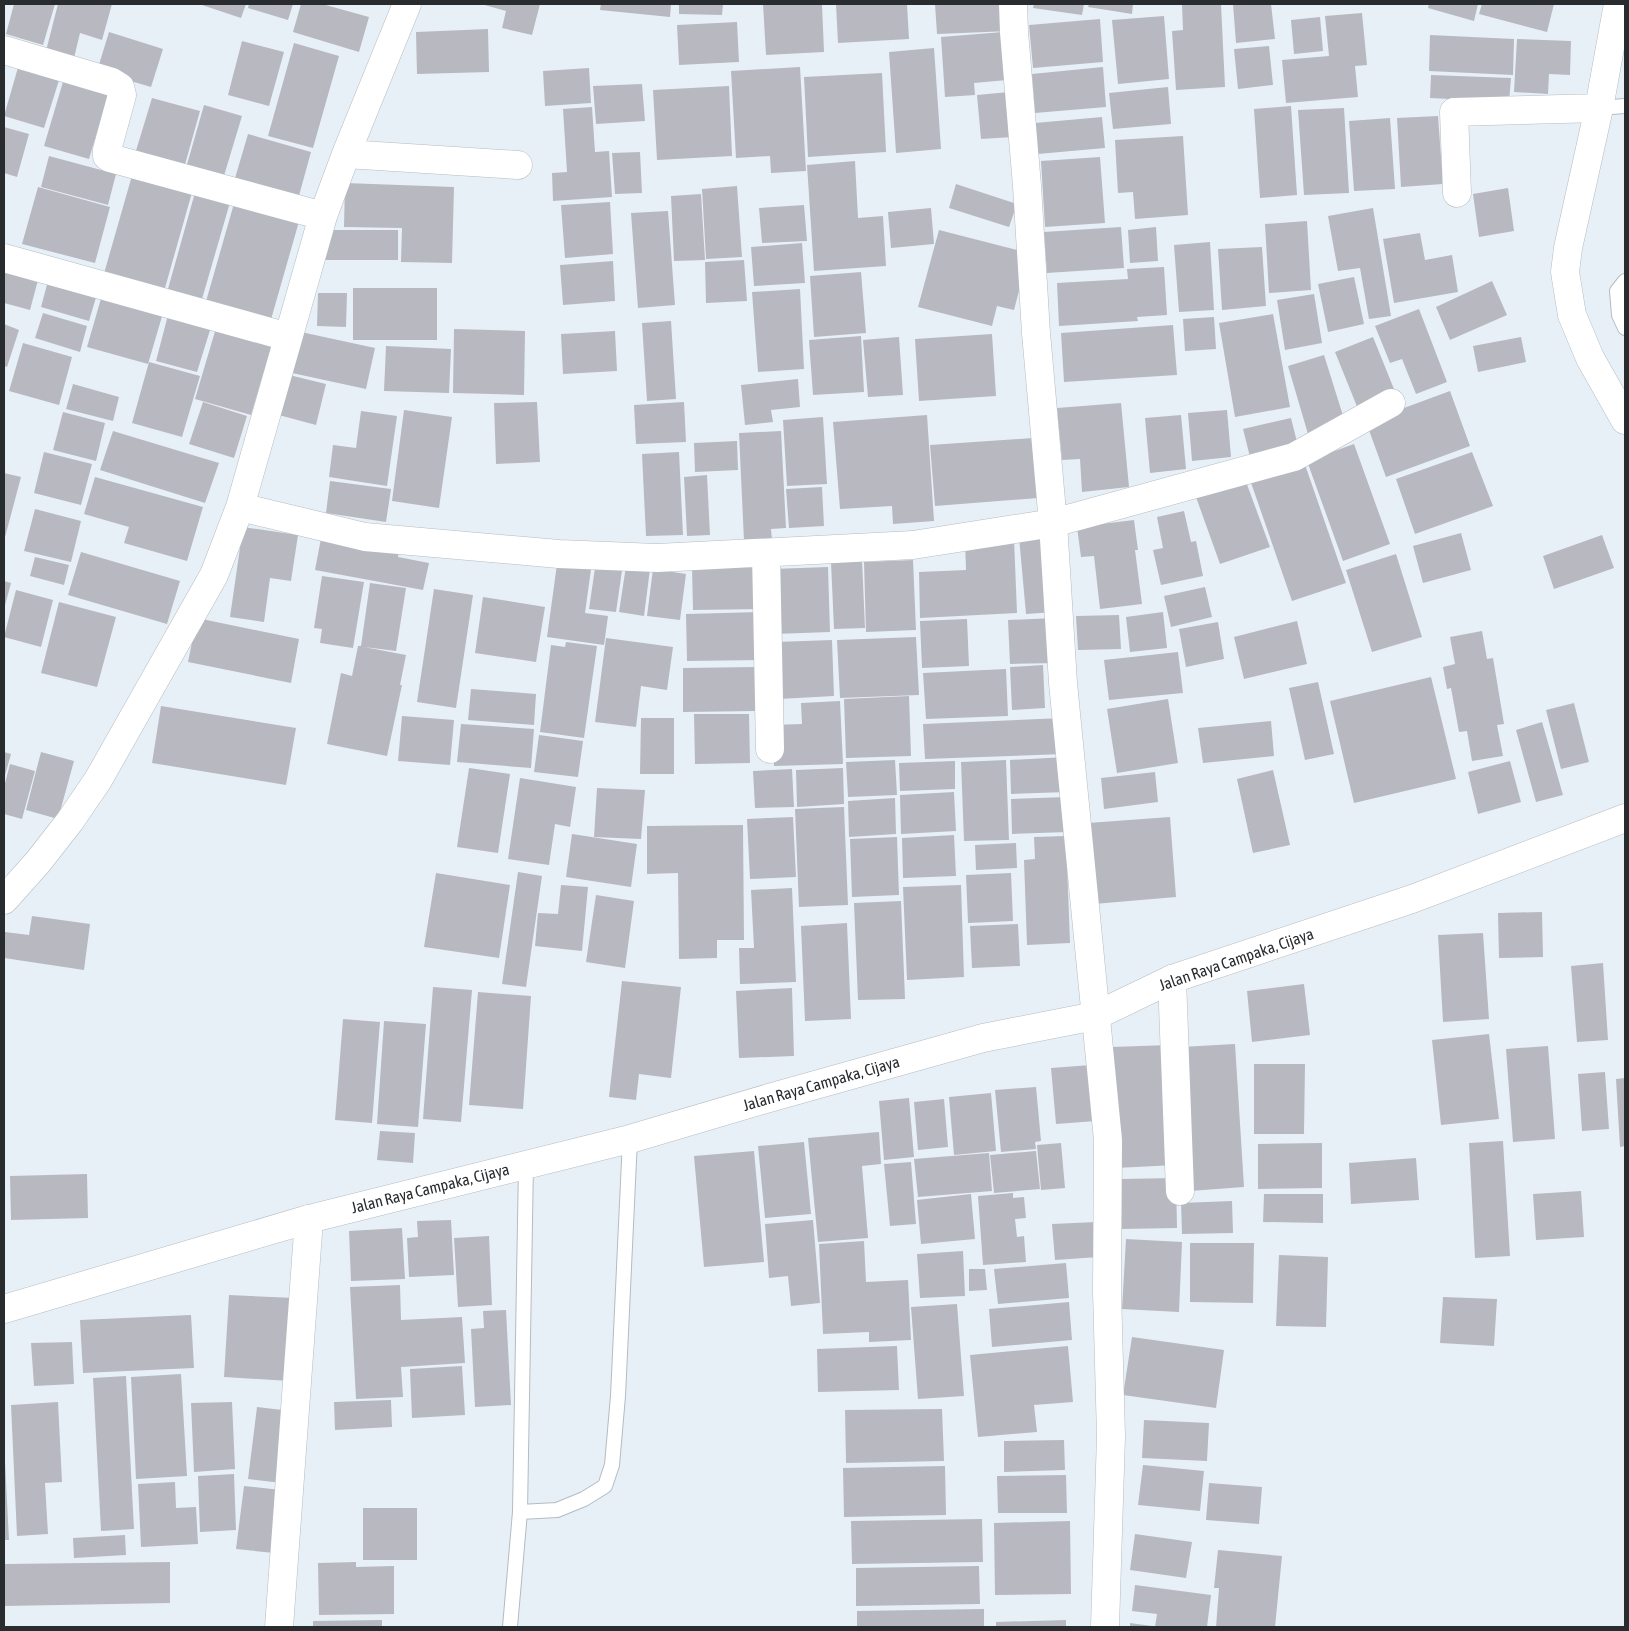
<svg xmlns="http://www.w3.org/2000/svg" width="1629" height="1631" viewBox="0 0 1629 1631" font-family="'Asap Condensed',sans-serif">
<style>
.building{fill:#b8b8c1}
.lines{fill:none;stroke-linecap:round;stroke-linejoin:round}
.lane-casing{stroke:#b4bcc2;stroke-width:16}
.street-casing{stroke:#b4bcc2;stroke-width:29}
.primary-casing{stroke:#b4bcc2;stroke-width:29}
.lane{stroke:#fff;stroke-width:14}
.street{stroke:#fff;stroke-width:28}
.primary{stroke:#fff;stroke-width:28}
.labels{text-anchor:middle;stroke-width:4;stroke-linejoin:round;paint-order:stroke}
.street-label{font-size:16px;fill:#292c2f;stroke:#fff}
</style>
<rect width="100%" height="100%" fill="#e8f0f7"/>
<!-- building -->
<path class="building" d="M14 4H55L43 45 6 34Z
M58 4H112L102 40 80 33 74 58 46 51Z
M199 4H246L241 18Z
M249 4H293L288 20 248 8Z
M301 4H322L369 17 359 52 293 32Z
M481 4H540L532 35 502 28 506 11Z
M601 4H671L670 17 600 10Z
M679 4H723L722 15 679 14Z
M763 4H822L824 52 766 55Z
M836 4H907L909 39 838 43Z
M935 4H1009L1010 31 937 34Z
M1034 4H1084L1082 15 1033 8Z
M1089 4H1133L1132 14 1088 7Z
M1182 4H1221L1225 87 1176 90 1172 31 1183 30Z
M1233 4H1271L1275 39 1236 43Z
M1429 4H1478L1474 21 1428 8Z
M1482 4H1554L1547 32 1479 14Z
M1362 13 1367 65 1355 66 1358 97 1286 103 1282 60 1329 56 1325 16Z
M1164 16 1169 79 1118 84 1112 20Z
M1320 17 1323 51 1294 54 1291 20Z
M1100 19 1103 62 1033 68 1029 25Z
M737 22 739 62 679 65 677 25Z
M488 29 489 72 417 74 416 32Z
M109 32 163 49 151 87 97 71Z
M1003 32 1007 80 974 83 975 95 945 97 941 37Z
M1430 35 1514 39 1513 75 1429 71Z
M1517 39 1571 41 1570 75 1549 74 1548 94 1514 92Z
M242 41 284 52 269 106 228 95Z
M294 43 339 56 313 148 268 136Z
M1269 46 1273 85 1238 89 1234 49Z
M934 48 941 149 896 153 889 52Z
M19 64 60 77 44 128 4 116Z
M800 67 806 171 771 173 770 156 736 158 731 71Z
M1103 67 1106 107 1035 113 1032 74Z
M589 68 591 103 545 106 543 71Z
M882 73 886 152 808 157 804 77Z
M65 75 110 89 89 159 44 146Z
M1431 75 1511 78 1509 102 1430 98Z
M642 84 645 121 596 124 593 86Z
M729 86 732 156 657 160 653 90Z
M1168 87 1171 124 1113 129 1109 93Z
M1009 92 1013 137 981 139 977 95Z
M152 98 200 111 184 168 135 154Z
M204 105 242 116 223 179 186 168Z
M1291 106 1297 195 1260 198 1254 109Z
M592 107 595 152 609 151 612 197 553 201 552 173 567 172 563 109Z
M1344 108 1349 193 1304 195 1298 110Z
M1438 116 1443 184 1401 187 1397 118Z
M1102 117 1105 148 1038 154 1035 123Z
M1390 118 1395 189 1354 191 1349 121Z
M4 127 29 134 17 177 4 173Z
M248 134 311 152 297 203 233 185Z
M1183 136 1188 215 1135 219 1133 192 1118 193 1115 140Z
M640 152 642 193 615 194 612 153Z
M49 156 116 174 108 205 41 187Z
M1100 157 1105 223 1045 227 1041 161Z
M855 161 858 218 883 216 886 266 814 271 807 165Z
M133 172 193 189 163 295 103 277Z
M345 183 454 187 452 263 401 262 402 228 344 227Z
M956 184 1017 204 1009 227 949 208Z
M737 186 742 257 706 259 702 189Z
M38 187 110 207 95 263 22 244Z
M1508 188 1514 231 1479 237 1473 194Z
M196 189 231 199 200 306 166 296Z
M701 194 705 260 674 261 671 196Z
M235 200 300 218 268 330 203 312Z
M610 202 613 254 565 258 561 205Z
M804 205 807 241 762 243 759 208Z
M931 208 934 244 891 248 888 212Z
M1373 208 1391 316 1369 319 1360 268 1338 271 1328 216Z
M668 211 675 305 638 308 631 213Z
M1307 221 1311 290 1269 293 1265 224Z
M1121 227 1124 268 1047 273 1044 232Z
M1156 227 1158 261 1130 263 1128 230Z
M323 230H398V260H323Z
M939 230 1029 253 1014 310 997 306 992 326 918 307Z
M1420 233 1425 260 1452 255 1458 292 1394 303 1383 239Z
M1210 242 1214 310 1179 312 1174 245Z
M802 243 805 283 754 286 751 247Z
M1262 247 1266 306 1222 310 1218 249Z
M744 260 747 301 706 303 705 262Z
M613 261 615 301 563 305 560 265Z
M1164 267 1167 315 1137 317 1138 321 1059 326 1057 283 1128 279 1127 269Z
M4 270 38 280 30 310 4 303Z
M861 272 866 333 814 337 810 276Z
M1354 277 1364 324 1328 332 1318 284Z
M48 281 97 294 89 321 41 307Z
M1492 281 1507 315 1450 340 1436 307Z
M353 288H437V340H353Z
M800 289 804 369 758 372 752 292Z
M318 293H347L346 327 317 326Z
M1314 294 1322 343 1285 350 1277 300Z
M102 295 163 313 148 364 87 347Z
M1419 309 1447 382 1416 394 1402 359 1390 363 1375 326Z
M43 313 87 326 80 352 35 338Z
M1273 314 1290 407 1235 417 1219 323Z
M168 315 211 327 197 372 156 361Z
M1214 317 1216 349 1185 351 1183 319Z
M671 321 676 399 647 401 642 323Z
M4 324 19 330 7 367 4 366Z
M1173 325 1177 375 1064 382 1061 333Z
M216 328 272 344 251 415 195 399Z
M454 329 525 331 524 395 453 393Z
M615 331 617 371 563 374 561 334Z
M301 332 375 348 366 389 292 373Z
M992 334 996 396 919 401 915 339Z
M861 336 864 392 813 395 809 340Z
M899 337 903 395 868 397 863 340Z
M1373 337 1396 394 1358 409 1335 352Z
M1521 337 1526 362 1478 372 1473 346Z
M23 343 72 357 59 405 9 391Z
M386 346 451 349 449 393 384 391Z
M1324 355 1345 422 1308 434 1288 366Z
M149 362 200 376 182 437 132 423Z
M285 374 326 384 316 425 275 414Z
M798 379 800 407 771 410 773 422 745 425 741 385Z
M73 384 119 397 113 421 66 409Z
M1450 391 1470 446 1386 477 1366 422Z
M203 402 247 416 234 458 189 444Z
M537 402 540 462 496 464 494 403Z
M684 402 686 442 636 444 634 405Z
M1121 403 1129 487 1082 492 1080 459 1062 460 1057 408Z
M404 410 452 417 439 508 392 501Z
M1227 410 1231 457 1192 461 1188 413Z
M361 411 397 416 387 486 329 477 333 445 356 448Z
M63 412 105 423 96 461 53 450Z
M927 415 934 521 893 524 892 506 840 509 833 422Z
M1181 415 1186 469 1150 473 1145 418Z
M823 417 827 484 787 486 783 420Z
M1291 418 1299 450 1251 461 1243 429Z
M113 431 219 463 205 503 100 470Z
M781 431 786 528 771 529 772 540 744 541 739 433Z
M1033 438 1038 498 935 506 930 445Z
M737 441 738 470 695 472 694 443Z
M1354 444 1390 544 1343 561 1307 461Z
M44 452 92 464 81 505 34 493Z
M679 452 683 535 646 536 642 454Z
M1472 452 1493 506 1415 534 1396 479Z
M1302 456 1346 583 1292 601 1248 474Z
M4 473 21 477 4 541Z
M707 475 710 535 687 536 684 477Z
M95 477 203 507 187 561 124 543 129 527 84 514Z
M1245 479 1270 547 1220 564 1196 497Z
M330 481 391 489 386 522 326 513Z
M822 487 824 526 789 528 786 489Z
M35 509 81 521 71 562 24 551Z
M1184 511 1191 542 1196 541 1203 576 1161 585 1153 550 1163 548 1157 517Z
M1134 520 1138 550H1135L1142 604 1100 609 1094 556 1081 557 1077 527Z
M243 527 298 535 291 581 270 578 264 622 230 617Z
M322 533 399 547 398 557 429 563 423 590 315 570Z
M1461 533 1471 570 1423 583 1413 546Z
M1048 534 1055 612 1026 614 1019 537Z
M1602 535 1614 568 1554 589 1543 556Z
M1014 539 1017 613 920 618 919 572 966 570 965 541Z
M81 552 180 581 167 624 68 595Z
M1396 554 1422 637 1372 652 1346 570Z
M35 557 69 565 64 585 30 576Z
M558 557 592 562 585 613 608 616 604 645 547 637Z
M862 560 865 628 834 629 831 562Z
M913 560 916 630 866 632 864 562Z
M596 561 623 564 616 612 589 609Z
M626 566 650 569 644 616 619 612Z
M762 566V609L693 610 692 567Z
M828 567 830 632 774 634 772 569Z
M653 569 686 574 680 620 647 616Z
M322 576 364 582 353 648 320 643 322 629 314 628Z
M4 581 11 583 4 609Z
M370 583 406 588 396 651 364 647 406 655 400 685H402L387 756 327 744 341 673 352 676 358 646H361Z
M1205 587 1212 617 1171 627 1164 596Z
M434 589 473 595 456 708 417 702Z
M16 590 53 600 41 647 4 637Z
M483 597 545 607 536 662 475 653Z
M59 602 116 617 97 687 41 673Z
M760 612 761 660 687 661 686 614Z
M1163 612 1167 648 1130 652 1126 617Z
M1119 615 1121 649 1078 650 1076 616Z
M197 618 299 639 291 683 188 662Z
M1055 618 1057 663 1010 664 1008 620Z
M967 619 969 666 922 668 920 621Z
M1297 621 1307 664 1244 679 1234 637Z
M1218 622 1224 659 1186 667 1179 629Z
M1482 631 1487 659 1493 658 1504 724 1497 725 1503 756 1472 761 1467 731 1459 732 1451 688 1447 689 1443 667 1455 664 1450 637Z
M916 637 919 695 840 698 837 640Z
M606 638 673 647 667 690 641 686 636 727 595 722Z
M832 640 834 696 779 699 776 642Z
M566 642 597 646 584 738 540 732 551 645 565 647Z
M1178 652 1183 693 1109 700 1104 660Z
M1043 665 1045 708 1012 710 1010 667Z
M756 667V711L683 712V668Z
M1006 669 1008 716 926 719 923 673Z
M1431 677 1456 779 1354 803 1330 701Z
M1318 682 1334 754 1305 760 1289 688Z
M471 689 536 694 534 725 468 720Z
M909 696 911 756 846 758 844 699Z
M1168 699 1178 763 1117 773 1107 709Z
M840 701 843 764 774 766 772 725 802 724 801 703Z
M1574 703 1589 762 1561 769 1546 710Z
M161 706 296 728 286 785 152 763Z
M694 714H749L750 763 695 764Z
M402 716 454 720 450 765 398 761Z
M641 718H674V774H640Z
M1063 718 1064 754 925 759 923 724Z
M1271 721 1274 756 1203 763 1198 728Z
M1542 722 1563 795 1536 802 1516 730Z
M461 724 534 729 531 768 457 762Z
M539 735 583 741 578 777 534 772Z
M4 752 11 754 4 779Z
M41 752 74 761 58 819 26 810Z
M1066 757 1067 792 1011 794 1010 760Z
M895 760 897 795 848 797 846 762Z
M1006 760 1009 840 964 841 961 762Z
M955 761V789L900 791 899 763Z
M1510 761 1521 802 1478 814 1468 772Z
M10 764 35 771 22 819 4 814V787Z
M469 768 510 774 498 853 457 847Z
M843 768 844 804 797 807 796 770Z
M792 769 794 807 755 808 753 771Z
M1273 770 1290 845 1253 853 1237 779Z
M1155 772 1158 802 1104 809 1101 778Z
M520 778 576 787 570 827 555 824 549 865 508 859Z
M597 788 645 790 641 839 594 837Z
M954 792 956 831 901 834 900 795Z
M1067 797 1068 832 1012 834 1011 799Z
M895 798 896 834 849 837 848 801Z
M844 807 848 905 799 907 795 809Z
M793 817 796 877 750 879 747 819Z
M1170 817 1176 897 1094 904 1088 823Z
M743 825 744 940H717V958L679 959 678 873 647 874V826Z
M572 834 637 844 631 887 566 877Z
M954 835 956 876 903 878 902 838Z
M1066 836 1070 943 1027 945 1024 860 1035 859 1034 837Z
M897 837 899 895 852 897 850 839Z
M1016 843 1017 868 976 870 975 845Z
M518 872 542 876 526 987 502 984Z
M436 873 510 885 499 958 424 947Z
M1011 873 1013 921 968 923 966 875Z
M561 885 588 887 582 951 535 946 538 913 558 914Z
M961 885 964 977 907 980 903 887Z
M792 888 796 982 740 984 739 948H754L751 890Z
M596 895 634 901 625 968 586 962Z
M901 901 905 999 858 1000 854 903Z
M1542 912 1543 957 1499 958 1498 913Z
M32 916 90 924 84 970 4 958 5 932 29 935Z
M847 923 851 1019 805 1021 801 926Z
M1018 924 1020 966 972 968 970 926Z
M1483 933 1489 1019 1443 1022 1438 935Z
M1603 963 1608 1040 1577 1042 1571 966Z
M622 981 681 987 671 1078 639 1074 636 1100 609 1097Z
M1304 984 1310 1035 1252 1042 1247 991Z
M433 987 472 990 461 1122 423 1119Z
M792 988 794 1056 739 1058 736 991Z
M478 992 531 996 523 1109 469 1105Z
M343 1019 380 1022 372 1123 335 1120Z
M384 1021 426 1024 418 1127 377 1124Z
M1489 1034 1499 1119 1441 1125 1432 1040Z
M1235 1044 1244 1187 1190 1191 1181 1047Z
M1170 1045 1175 1165 1116 1168 1111 1047Z
M1548 1046 1555 1139 1513 1142 1506 1049Z
M1254 1064H1305L1304 1134H1254Z
M1091 1065 1096 1121 1056 1124 1051 1068Z
M1605 1072 1609 1129 1582 1131 1578 1074Z
M1625 1078V1146L1620 1147 1616 1079Z
M1036 1087 1041 1141 1035 1142 1036 1149 1001 1152 995 1090Z
M991 1093 996 1151 954 1155 949 1097Z
M909 1098 914 1157 884 1160 879 1101Z
M944 1099 948 1147 918 1150 914 1102Z
M380 1131 415 1133 413 1163 377 1160Z
M879 1132 881 1164 862 1166 868 1238 818 1242 808 1138Z
M1503 1141 1510 1256 1475 1258 1469 1143Z
M804 1142 811 1214 765 1218 758 1146Z
M1061 1143 1065 1188 1041 1190 1037 1145Z
M1322 1143V1188L1258 1189V1144Z
M754 1151 764 1262 704 1267 694 1156Z
M1036 1151 1040 1189 994 1193 990 1155Z
M989 1153 992 1191 918 1197 914 1159Z
M1416 1158 1419 1200 1351 1204 1349 1163Z
M911 1162 916 1224 890 1226 884 1164Z
M87 1174 88 1218 11 1220 10 1176Z
M1176 1178 1177 1228 1121 1229 1120 1179Z
M1581 1191 1584 1237 1536 1240 1533 1194Z
M1013 1193V1198L1024 1197 1026 1218 1015 1219 1017 1237 1024 1236 1026 1262 983 1265 978 1196Z
M971 1194 975 1239 921 1244 917 1200Z
M1264 1194H1323V1223L1263 1222Z
M1232 1201 1233 1233 1182 1234 1181 1203Z
M451 1220 454 1275 409 1277 407 1238 418 1237 417 1221Z
M813 1220 820 1303 791 1306 788 1276 769 1278 765 1224Z
M1096 1222 1099 1257 1055 1260 1052 1224Z
M402 1228 405 1279 351 1281 349 1231Z
M489 1236 492 1305 458 1307 454 1238Z
M1126 1239 1182 1242 1179 1312 1122 1309Z
M864 1241 866 1282 908 1280 911 1340 869 1342V1332L823 1334 819 1244Z
M1190 1243H1254L1253 1303 1190 1302Z
M963 1251 965 1296 920 1298 917 1254Z
M1279 1255 1328 1257 1326 1327 1276 1326Z
M1066 1263 1069 1298 998 1304 994 1269Z
M969 1269H985L987 1290 969 1291Z
M400 1285 401 1320 462 1317 465 1363 401 1367 403 1397 356 1399 350 1287Z
M229 1295 295 1298 290 1381 224 1377Z
M1443 1297 1497 1299 1494 1346 1440 1343Z
M1069 1302 1072 1340 992 1347 989 1309Z
M957 1304 964 1396 918 1399 911 1307Z
M506 1310 511 1405 475 1407 471 1329 484 1328 483 1311Z
M191 1315 194 1368 83 1373 80 1320Z
M1132 1337 1224 1350 1216 1408 1123 1395Z
M72 1342 74 1384 34 1386 31 1343Z
M897 1346 899 1390 818 1392 817 1349Z
M1068 1346 1073 1402 1034 1405 1037 1432 978 1437 970 1355Z
M462 1366 465 1415 412 1418 410 1369Z
M181 1374 187 1476 136 1479 131 1377Z
M126 1376 134 1529 101 1531 93 1378Z
M391 1400 392 1427 335 1430 334 1402Z
M58 1402 62 1482 45 1483 48 1534 17 1536 11 1405Z
M232 1402 235 1469 194 1472 191 1403Z
M257 1407 291 1411 282 1483 248 1479Z
M942 1409 944 1461 846 1463 845 1410Z
M1144 1420 1209 1423 1207 1461 1142 1458Z
M1064 1440 1065 1470 1004 1472V1441Z
M4 1461H5L9 1540H4Z
M1143 1465 1204 1471 1200 1511 1138 1505Z
M945 1466 946 1515 844 1517 843 1468Z
M234 1474 236 1530 200 1532 198 1476Z
M1066 1475 1067 1513H998L997 1476Z
M175 1482 176 1508 196 1507 198 1544 141 1547 138 1484Z
M1209 1483 1262 1487 1259 1524 1206 1520Z
M244 1486 281 1490 274 1553 236 1549Z
M363 1508H417V1560H363Z
M982 1519 983 1562 852 1564 851 1521Z
M1070 1521 1071 1594 995 1595 994 1523Z
M1135 1534 1192 1542 1186 1578 1130 1570Z
M125 1535 126 1555 74 1558 73 1538Z
M1218 1550 1282 1556 1275 1627H1216L1219 1588H1214Z
M170 1562V1603L4 1606V1564Z
M356 1562V1567L394 1566V1614L319 1615 318 1563Z
M979 1566 980 1604 856 1606V1568Z
M1135 1585 1211 1595 1207 1627H1155L1157 1614 1132 1611Z
M984 1609V1627H857V1611Z
M382 1620V1627H313V1621Z
M1066 1620V1627H996V1622Z
M1130 1623 1152 1626V1627H1130Z"/>
<g class="lines">
<!-- lane casing -->
<g class="lane-casing">
<path id="lane" d="M1599 108 1625 106
M1625 281 1617 291 1619 315 1625 328
M520 1512 557 1510 584 1499 605 1486 612 1465 618 1396 630 1139
M510 1627 520 1512 526 1164"/>
</g>
<!-- street casing -->
<g class="street-casing">
<path id="street" d="M1013 4 1014 32 1027 186 1036 333 1053 523 1063 683 1108 1140 1107 1291 1111 1436 1105 1627
M1618 4 1599 108 1568 248 1565 272 1572 315 1590 358 1625 420
M4 50 112 82 120 87 122 95 107 150V156L110 158 323 216
M346 154 518 165
M1457 193 1454 112 1599 108
M4 258 288 337
M240 507 365 537 559 554 657 558 913 545 1053 523 1294 457 1391 403
M766 553 770 749
M4 900 38 862 70 821 98 780 214 575 240 507 323 216 346 154 407 4
M1172 979 1180 1191
M279 1627 309 1219"/>
</g>
<!-- primary casing -->
<g class="primary-casing">
<path id="primary" d="M4 1309 309 1219 630 1139 769 1098 983 1038 1095 1016 1172 979 1412 899 1625 818"/>
</g>
<!-- lane -->
<use href="#lane" class="lane"/>
<!-- street -->
<use href="#street" class="street"/>
<!-- primary -->
<use href="#primary" class="primary"/>
</g>
<g class="labels">
<!-- street labels -->
<g class="street-label">
<text transform="translate(1236 959) rotate(-19)" y="6">Jalan Raya Campaka, Cijaya</text>
<text transform="translate(821 1083) rotate(-16)" y="6">Jalan Raya Campaka, Cijaya</text>
<text transform="translate(430 1188) rotate(-14)" y="6">Jalan Raya Campaka, Cijaya</text>
</g>
</g>
<!-- border -->
<rect width="1629" height="1631" fill="none" stroke="#292c2f" stroke-width="10"/>
</svg>
